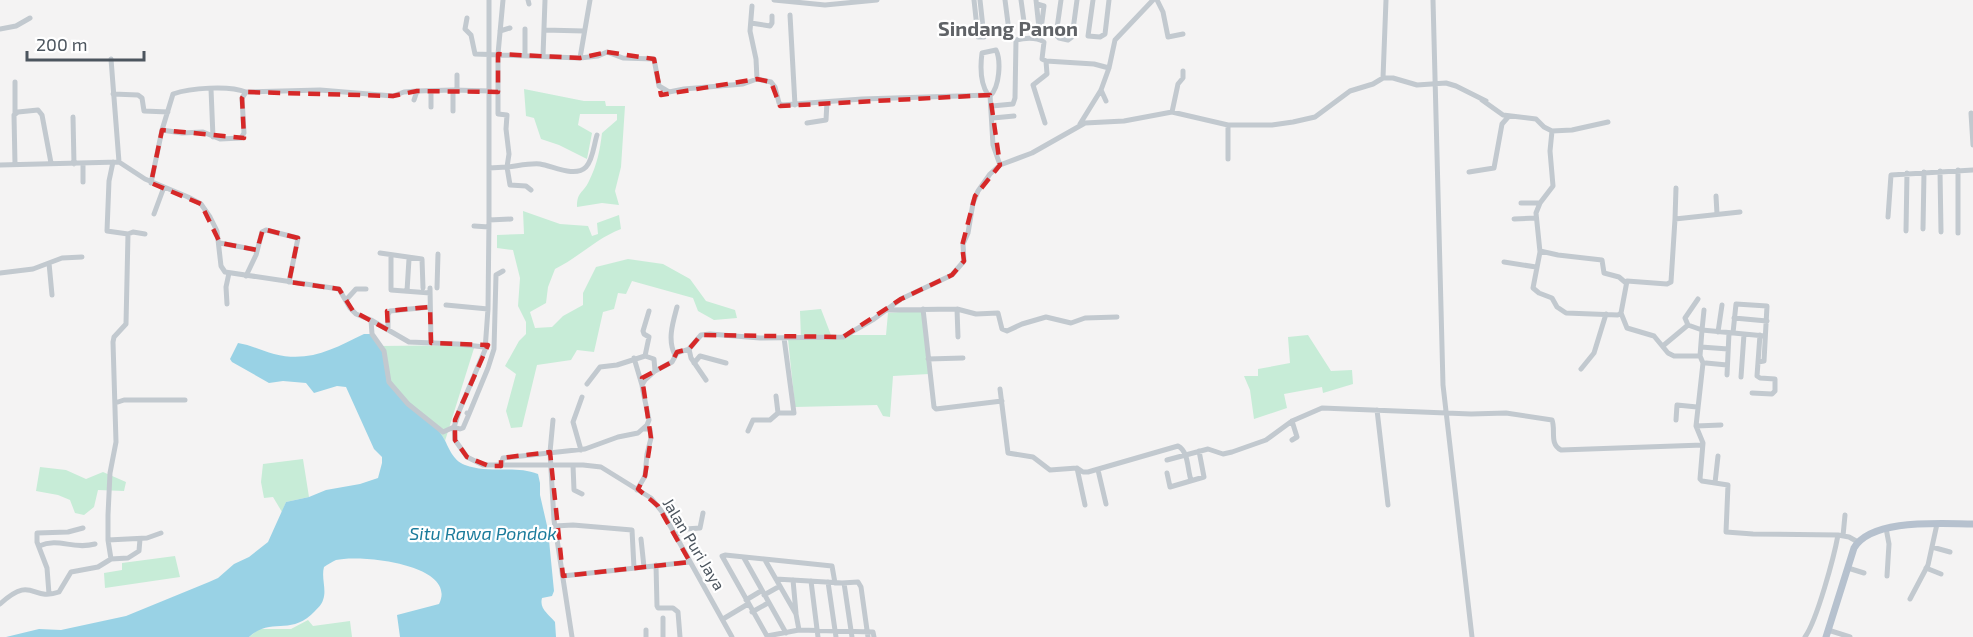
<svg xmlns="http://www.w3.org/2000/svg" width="1973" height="637" viewBox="0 0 1973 637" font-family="'Exo 2',sans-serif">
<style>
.green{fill:#c7ecd7}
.water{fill:#99d2e5}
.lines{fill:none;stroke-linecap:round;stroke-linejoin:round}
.minor{stroke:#c2c9cf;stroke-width:5}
.major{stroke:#b6c1ce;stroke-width:7}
.marked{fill:none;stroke:#d62828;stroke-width:4.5;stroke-dasharray:12 8;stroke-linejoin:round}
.labels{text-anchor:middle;stroke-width:4.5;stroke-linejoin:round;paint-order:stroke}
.street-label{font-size:16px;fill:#4c555e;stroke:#fff}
.water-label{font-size:18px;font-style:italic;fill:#1b7b9b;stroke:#fff}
.quarter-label{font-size:20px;font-weight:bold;fill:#606367;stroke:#fff}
</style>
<rect width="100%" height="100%" fill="#f4f3f3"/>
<!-- green -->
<path class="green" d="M524 89 584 101H605L606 106H625L621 167 615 191 619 205 602 203 577 207C577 191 583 194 589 181 597 165 600 150 602 133L617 120V114H580L578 125 592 133 587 159 559 145 541 139 534 118 526 116Z
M523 211 560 224 588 226 592 236 598 234 597 223 619 215 621 229C597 238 579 257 555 269L548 287 546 303 530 312 535 328 552 327 563 316 583 305V293L596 267 628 259 663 264 690 279 706 301 735 310 737 318 714 320 698 311 693 298 632 281 626 294 618 293 614 309 603 312 594 352 577 350 571 360 537 365 522 427 511 428 506 411 516 374 505 366 519 341 526 334V322L518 306 520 278 513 250 497 248V235L524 234Z
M821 309 831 335H886L888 313 922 310 929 374 893 376 890 417 883 416 877 405 795 407 788 339H801L800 311Z
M1308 335 1331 371 1352 370 1353 384 1323 393 1322 387 1284 394 1287 408 1254 419 1250 390 1244 376H1258V369L1290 363 1288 337Z
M475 345 445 441 443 437 387 382 384 354 380 346Z
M303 459 309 497 286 502 282 512 273 497 264 498 261 482 263 464Z
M40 467 66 470 86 479 103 472 126 482 124 491 98 490 94 507 84 515 75 513 70 500 58 495 36 491Z
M175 556 180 577 105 588 104 573 122 570V563Z
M308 620 313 626 350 621 352 637H249L259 629H291Z"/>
<!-- water -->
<path class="water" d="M364 334H370L384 354 387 382C401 395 434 422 443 437 449 447 452 460 465 465 489 474 515 465 538 474L540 483V495L548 530 554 591 552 596 542 598C539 609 549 614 555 622L556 637H400L397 615 439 604C459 564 359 554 336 560 332 562 328 564 324 567 321 578 327 590 323 600 322 604 318 608 315 611 291 637 272 616 249 637H6L39 629 61 630 126 616 209 582 218 578 234 564 249 557 268 542 286 502 309 497 326 490 360 484 378 478 382 463V457L374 449 346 387 337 386 314 393 306 383 283 381 269 383 232 362 230 359 238 343C251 345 262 351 274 354 309 363 333 349 364 334Z"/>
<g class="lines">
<!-- minor -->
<path class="minor" d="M489 0V220L488 309 485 350 460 409 454 427 455 440 467 457 483 465H583L601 467 651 498 663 513 732 637
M503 0 498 54V114L507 115 506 129 509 154 507 167C517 166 530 163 540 164 553 166 575 178 586 167 593 160 594 144 597 135
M528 0 529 4
M774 0 825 5 877 0
M974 0 978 37H984L980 0
M1005 0 1009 31
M1021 0 1025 29 1042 27
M1036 0 1039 28
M1061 0 1056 35 1059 38 1068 40 1072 37 1077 0
M1093 0 1088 36 1100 37 1105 34 1109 0
M1157 0 1163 12 1168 37 1183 34
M1433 0 1443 385 1472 637
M1037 4 1044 6 1040 37
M752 6 750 31 756 59 757 79
M790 15 795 105
M467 18 465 29 471 35 475 54 580 58 590 0
M751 23 770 26 772 23V16
M0 29 16 26 30 18
M544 30 584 31
M500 31 510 28
M525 56V29
M543 56 545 0
M580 58 598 56 607 52 623 58 654 59 659 86 669 92 684 89 743 84 757 79 771 82 775 87 779 103 782 105 862 99 990 95 993 145 1000 165
M111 59 119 162
M1046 61 1094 64 1109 68
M1383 78 1386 0
M15 82V113
M211 89 213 137
M453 90 490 91
M457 90V75
M1101 90 1106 101
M113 94 138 95 142 98 144 111 168 112
M988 95C980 83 980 68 982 53L996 50C1001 60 1000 87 990 96
M414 100 417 91 453 90V111
M1482 100 1503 115 1536 119 1544 127 1552 131 1572 130 1608 122
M992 106 1013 104 1015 98 1016 40C1025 38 1036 37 1044 42L1042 59 1046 61 1047 74 1033 85 1045 123
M431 107V91
M1172 112 1178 84 1183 78V71
M1971 113 1973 145
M73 117 74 164
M993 118 1014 116
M807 123 826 120 827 102
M1080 124 1101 90 1109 68 1115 40 1153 0
M1228 125V159
M162 130 182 133 203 132 220 139 241 138 244 133 242 98 246 92 320 90 393 96 404 92 417 91
M1552 131 1550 151 1553 186 1540 203 1536 213 1540 252 1533 288 1539 293 1552 298 1557 307 1566 313 1618 315 1621 313 1627 328 1654 336 1668 353 1674 356H1700
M15 164 14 115 18 112 38 110 42 115 51 163
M83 164V182
M0 165 119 162 145 179 188 197 201 204 210 217 217 231 221 266 225 272 339 289 350 308 356 314 371 320 409 342 458 344 484 347
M489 168 507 167 510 185 526 186 531 190
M1940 171 1941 232
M1469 172 1494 168 1502 124 1509 116
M151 183 162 130 173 94C190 88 229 85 246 92
M1716 196 1717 214
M1521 203H1540
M154 214 164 187
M1888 217 1891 175 1973 170
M1514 219 1536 218
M1675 219 1676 188
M489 220 511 219
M474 226 489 227
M1923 229 1924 172
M1906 231 1907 173
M1958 233V170
M128 234 133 232 145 234
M220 243 257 250
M1540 251 1558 255 1602 260 1604 273 1619 277 1626 283
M380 253 422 259 423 288
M391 256V290L430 293
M1504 262 1536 267
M49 263 52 295
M0 273 33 269 62 258 82 257
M246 276 256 255 262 232 266 230 298 238 289 282
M430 288 431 343
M437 288 438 254
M407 291 409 259
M346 300 356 289H366
M227 304 226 287 229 273
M446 305 488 309
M923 309 934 407 936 409 1002 401
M957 309 958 337
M887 310 957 309 976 314 998 313 1002 329 1007 331 1022 324 1046 317 1071 323 1085 318 1117 317
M1621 313 1627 281 1667 284 1671 282 1675 219 1740 212
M1734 318 1767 321
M371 320 372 334 384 351 389 382 408 404 443 432 454 427 460 429 463 428 469 414
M1688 325 1685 318 1698 299
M388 330V315L390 311 430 307
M1718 332 1722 305
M1733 333 1736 304 1767 306 1764 361 1758 362
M1765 336 1702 330 1700 356 1703 363 1696 426 1703 443 1700 479 1702 481 1728 485 1726 532 1753 534 1838 535 1849 537 1858 542
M1664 345 1688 325 1702 330 1704 310
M1701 347 1728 349
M689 349 691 358 706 380
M675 355C667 340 673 322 677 307
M645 356 649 337 644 334 643 331 649 311
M634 358 642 385
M928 359 963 358
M694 363 700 356 726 363
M1706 363 1727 365
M1581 369 1594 353 1606 314
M1727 375 1729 333
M1741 377 1744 334
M587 384 600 367 617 365 645 356 654 359 655 371
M1000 389 1008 453 1033 457 1050 470 1077 468 1083 472H1088L1178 446C1189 452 1187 469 1191 480
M1752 393 1772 394 1775 391V379L1760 378 1757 376 1760 335
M776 396 778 413H794L784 338
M115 403 124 400H185
M1377 410 1388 505
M467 413 469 414 488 368 494 349 496 275 503 271
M553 420 550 452 554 520 572 637
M1676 420 1677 405 1697 407
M1292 421 1297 437 1292 440
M1696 426 1721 425
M748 431 753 420H770L778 413
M581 450 573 422 582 397
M1167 460 1208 449 1223 454 1232 452 1266 440 1292 421 1322 408 1471 414 1506 413 1552 420C1556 430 1549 444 1561 450L1703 445
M573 465 574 490 582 494
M501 466 503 458 585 449 618 437 638 433 647 425 649 420 643 391 642 385 645 380 655 371 672 362 677 353 689 349 701 335 710 334 760 338 843 337 874 319 901 299 952 275 964 261 963 244 968 233 973 203 978 191 990 174 1000 165 1032 153 1085 123 1124 121 1172 112 1228 125H1272L1293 122 1315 117 1350 91 1373 84 1383 78H1393L1417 85 1446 83 1456 86 1486 101
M1077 468 1085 505
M1098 470 1106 504
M1167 473 1170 487 1204 477 1199 451
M1715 483 1718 456
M637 490 645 476 647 454 651 438 650 429H644
M555 526 573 525 632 530 634 568
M1886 528 1889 544 1887 576
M676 535 686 529 700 528 703 513
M1843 536 1845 515
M641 539 644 567
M108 540 147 538 161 533
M39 546C59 537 72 550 95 544
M1932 547 1950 552
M744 558 786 633
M111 559 108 540V515L110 473 116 442 113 342 114 337 126 324 128 234 107 231 109 181 113 162
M765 560 796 614 799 630
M656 565 657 606 658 608H673L678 612 680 637
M1848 568 1864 573
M1926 568 1941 574
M563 576 690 562
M776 579 842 583 858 582 861 587 868 637
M793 580 796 613
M811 581 818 637
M828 582 836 637
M835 583 832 566 725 555 722 556 767 636 799 630 873 632 874 637
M844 583 852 637
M49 594 47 568 37 542V533L68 532 83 528
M764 595 780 586
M1910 599 1928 565 1937 524
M746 600 761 591
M0 604C33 574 31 602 59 592L71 572 98 567 111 559 128 558 139 551 140 539
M752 612 768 603
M723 619 748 604
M1828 630 1850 637
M646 637V630
M663 637V618
M1805 637C1817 620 1834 557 1838 535"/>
<!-- major -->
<path class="major" d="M1826 637 1854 548C1872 518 1941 524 1973 524"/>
</g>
<!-- marked area -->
<path class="marked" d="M607 52 654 59 661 95 757 79 771 82 780 106 990 95 1000 165 975 196 962 246 964 261 952 275 901 299 843 337 701 335 689 349 677 352 672 362 642 378 651 438 645 476 638 489 658 506 690 562 563 576 550 452 501 458V466H489L467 457 455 440V420L488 345 431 343 430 307 387 311 388 330 353 311 339 289 289 282 298 238 263 229 257 250 220 243 201 204 151 183 162 130 244 138 242 98 246 92 393 96 417 91 498 92V54L580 58Z"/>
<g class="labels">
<!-- street labels -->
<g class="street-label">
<text transform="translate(694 544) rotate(59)" y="6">Jalan Puri Jaya</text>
</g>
<!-- water labels -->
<g class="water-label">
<text x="483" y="540">Situ Rawa Pondok</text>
</g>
<!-- quarter labels -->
<g class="quarter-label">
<text x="1008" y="36">Sindang Panon</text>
</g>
</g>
<!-- scale -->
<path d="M27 51v9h117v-9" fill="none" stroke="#4c555e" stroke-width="3"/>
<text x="36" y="51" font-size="18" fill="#4c555e" stroke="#ffffff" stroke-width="4.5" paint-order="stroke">200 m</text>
</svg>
